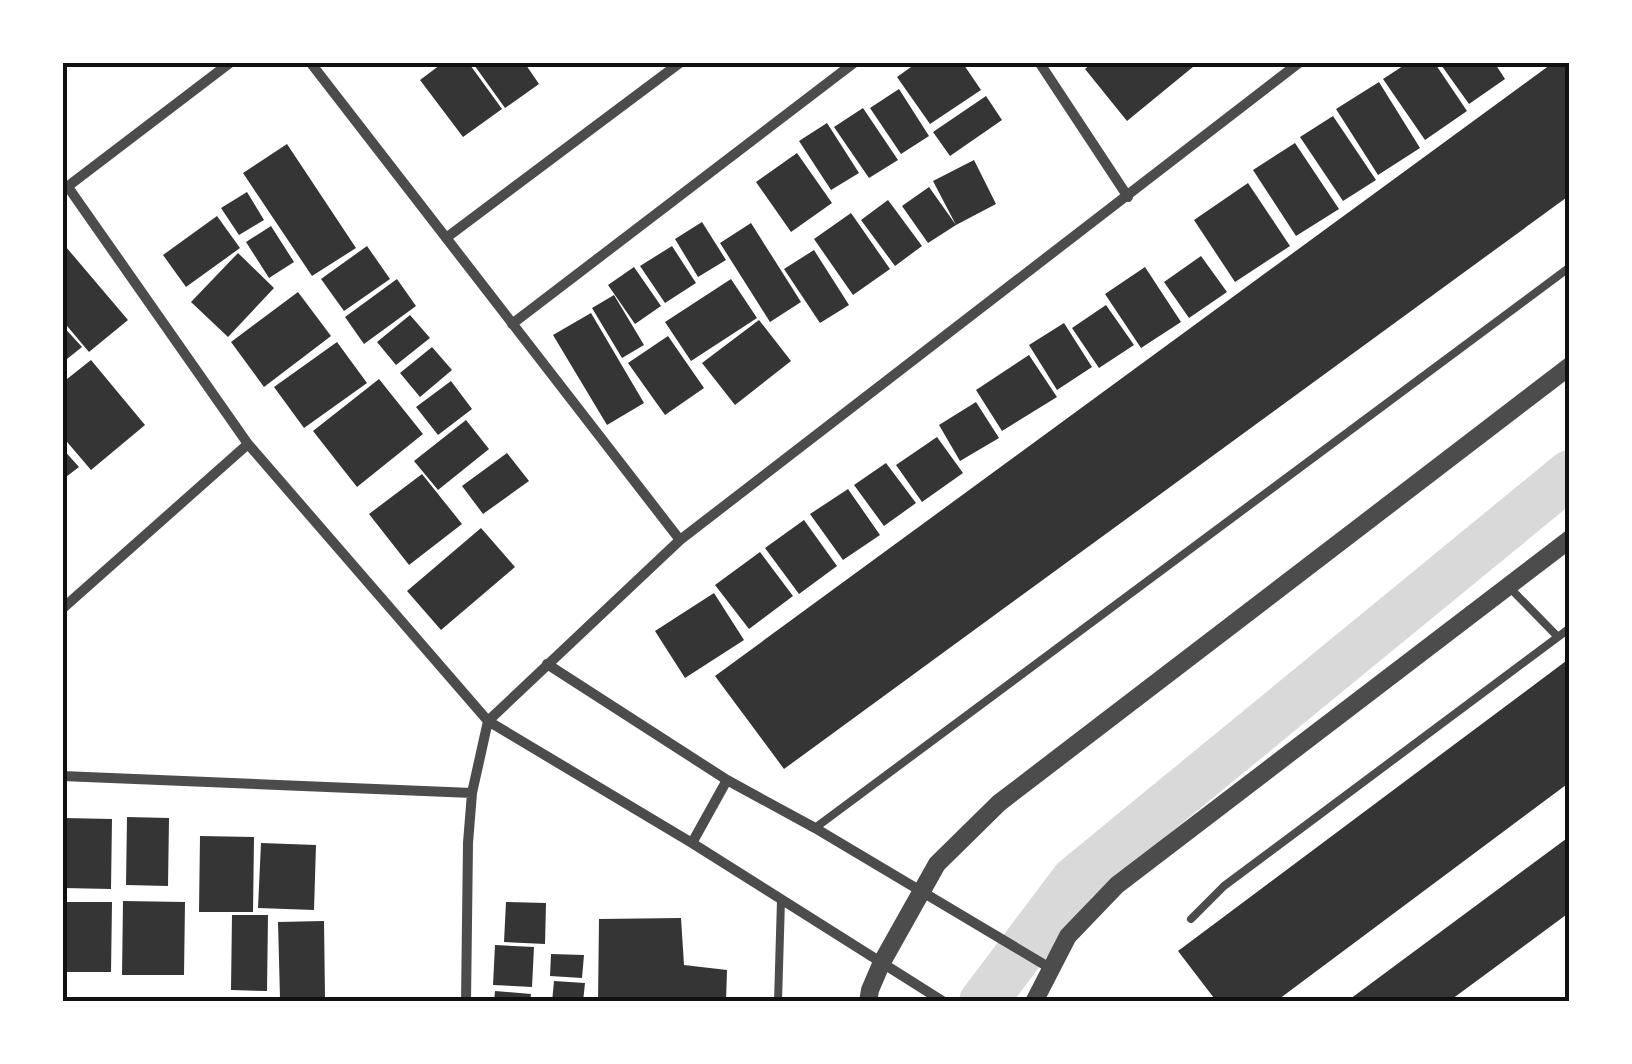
<svg xmlns="http://www.w3.org/2000/svg" width="1632" height="1064" viewBox="0 0 1632 1064" font-family="Jost,sans-serif">
<style>
.lines{fill:none;stroke-linecap:round;stroke-linejoin:round}
.canal{stroke:#d9d9d9;stroke-width:48}
.building{fill:#353535}
.service{stroke:#4c4c4c;stroke-width:8}
.minor{stroke:#4c4c4c;stroke-width:10}
.tertiary{stroke:#4c4c4c;stroke-width:18}
.neatline{fill:none;stroke:#111;stroke-width:4}
</style>
<rect width="100%" height="100%" fill="#fff"/>
<g class="lines">
<!-- canal -->
<path class="canal" d="M983 1002 1075 880 1570 474"/>
</g>
<!-- building -->
<path class="building" d="M444 62H468L502 109 463 137 420 80Z
M472 62H524L539 84 505 108Z
M918 62H962L981 90 930 124 897 77Z
M1093 62H1199L1127 121 1085 69Z
M1409 62H1434L1467 111 1425 140 1383 79Z
M1439 62H1494L1505 79 1469 104Z
M1554 62H1570V195L784 769 715 676Z
M1379 82 1420 148 1378 175 1336 109Z
M899 89 929 136 901 154 870 108Z
M986 96 1002 120 950 156 933 132Z
M863 108 898 160 869 178 834 127Z
M1333 116 1376 180 1343 201 1300 137Z
M827 123 859 173 831 190 799 141Z
M1295 143 1339 209 1296 236 1253 170Z
M287 144 356 248 312 276 243 173Z
M797 153 832 203 791 232 756 182Z
M974 160 996 204 956 225 928 243 902 206 929 187 956 225 933 181Z
M1248 183 1290 246 1235 282 1194 220Z
M247 192 264 220 239 235 221 208Z
M888 200 922 246 895 266 861 220Z
M851 213 890 269 853 295 814 239Z
M217 216 240 248 186 287 163 255Z
M702 222 726 260 698 277 675 239Z
M751 223 801 302 770 322 720 243Z
M271 226 294 262 269 278 246 242Z
M367 246 390 279 344 311 321 279Z
M672 246 696 283 665 303 640 266Z
M66 247 128 320 89 352 62 320V250Z
M814 250 849 305 820 323 784 269Z
M238 253 274 288 228 337 191 302Z
M1201 256 1227 292 1189 318 1164 282Z
M634 267 661 306 635 324 608 285Z
M1145 267 1181 322 1141 348 1105 294Z
M397 279 416 306 364 344 345 317Z
M731 279 757 318 691 361 665 322Z
M298 292 331 336 264 387 231 342Z
M614 295 644 345 622 358 592 308Z
M1106 305 1134 345 1099 368 1072 328Z
M591 313 644 403 607 425 553 335Z
M410 315 430 338 396 365 377 342Z
M759 320 791 361 735 405 702 363Z
M1064 323 1092 367 1057 390 1029 345Z
M62 325 82 347 62 363Z
M668 336 704 388 665 415 628 363Z
M337 342 367 383 304 428 274 387Z
M432 347 452 370 420 397 400 373Z
M1029 355 1057 397 1002 431 976 390Z
M91 360 145 425 91 470 62 436V383Z
M379 379 423 434 357 487 313 431Z
M451 381 472 409 438 435 416 407Z
M976 402 999 438 960 461 939 425Z
M466 420 489 449 438 490 414 461Z
M937 437 963 473 922 502 896 465Z
M62 448 79 467 62 480Z
M507 453 529 481 483 514 462 486Z
M886 463 916 503 884 526 854 485Z
M422 474 462 524 409 565 369 514Z
M848 489 880 535 843 560 810 514Z
M804 520 837 566 799 594 765 548Z
M481 528 515 567 441 630 407 591Z
M760 552 793 596 749 629 715 585Z
M714 593 744 640 685 678 655 631Z
M1570 658V782L1275 1002H1217L1178 951Z
M127 817 169 818 168 886 126 885Z
M64 818 112 819 111 889 63 888Z
M200 836 254 837 253 912H199Z
M1570 836V912L1448 1002H1346Z
M261 843 316 845 314 910 258 908Z
M123 901 185 902 184 975H122Z
M62 902H112L111 972H62Z
M506 902 546 903 545 944 504 942Z
M232 915H268L267 991 231 990Z
M681 918 684 965 727 970 726 1002H598L599 919Z
M324 921 325 997 280 998 278 922Z
M495 945 534 947 532 987 493 985Z
M551 954 584 955 582 978 550 976Z
M554 981 585 983 583 1002H552Z
M495 991 531 994 530 1002H494Z"/>
<g class="lines">
<!-- service -->
<path class="service" d="M1509 587 1558 637
M815 828 1570 267
M1191 919 1224 886 1570 628
M778 1002 781 900"/>
<!-- minor -->
<path class="minor" d="M310 62 680 540
M1039 62 1128 197
M68 187 248 444 488 721 692 843 944 1002
M63 190 231 62
M446 238 681 62
M512 324 855 62
M62 609 248 444
M547 664 727 780 815 828 1050 968
M62 776 472 793
M692 843 727 780
M466 1002 468 843 472 793 488 721 680 540 1300 62"/>
<!-- tertiary -->
<path class="tertiary" d="M868 1002 870 990 882 962 937 864 999 803 1570 366
M1034 1002 1068 936 1117 885 1570 539"/>
</g>
<!-- border -->
<rect width="1632" height="1064" fill="none" stroke="#ffffff" stroke-width="130"/>
<rect x="65" y="65" width="1502" height="934" class="neatline"/>
</svg>
